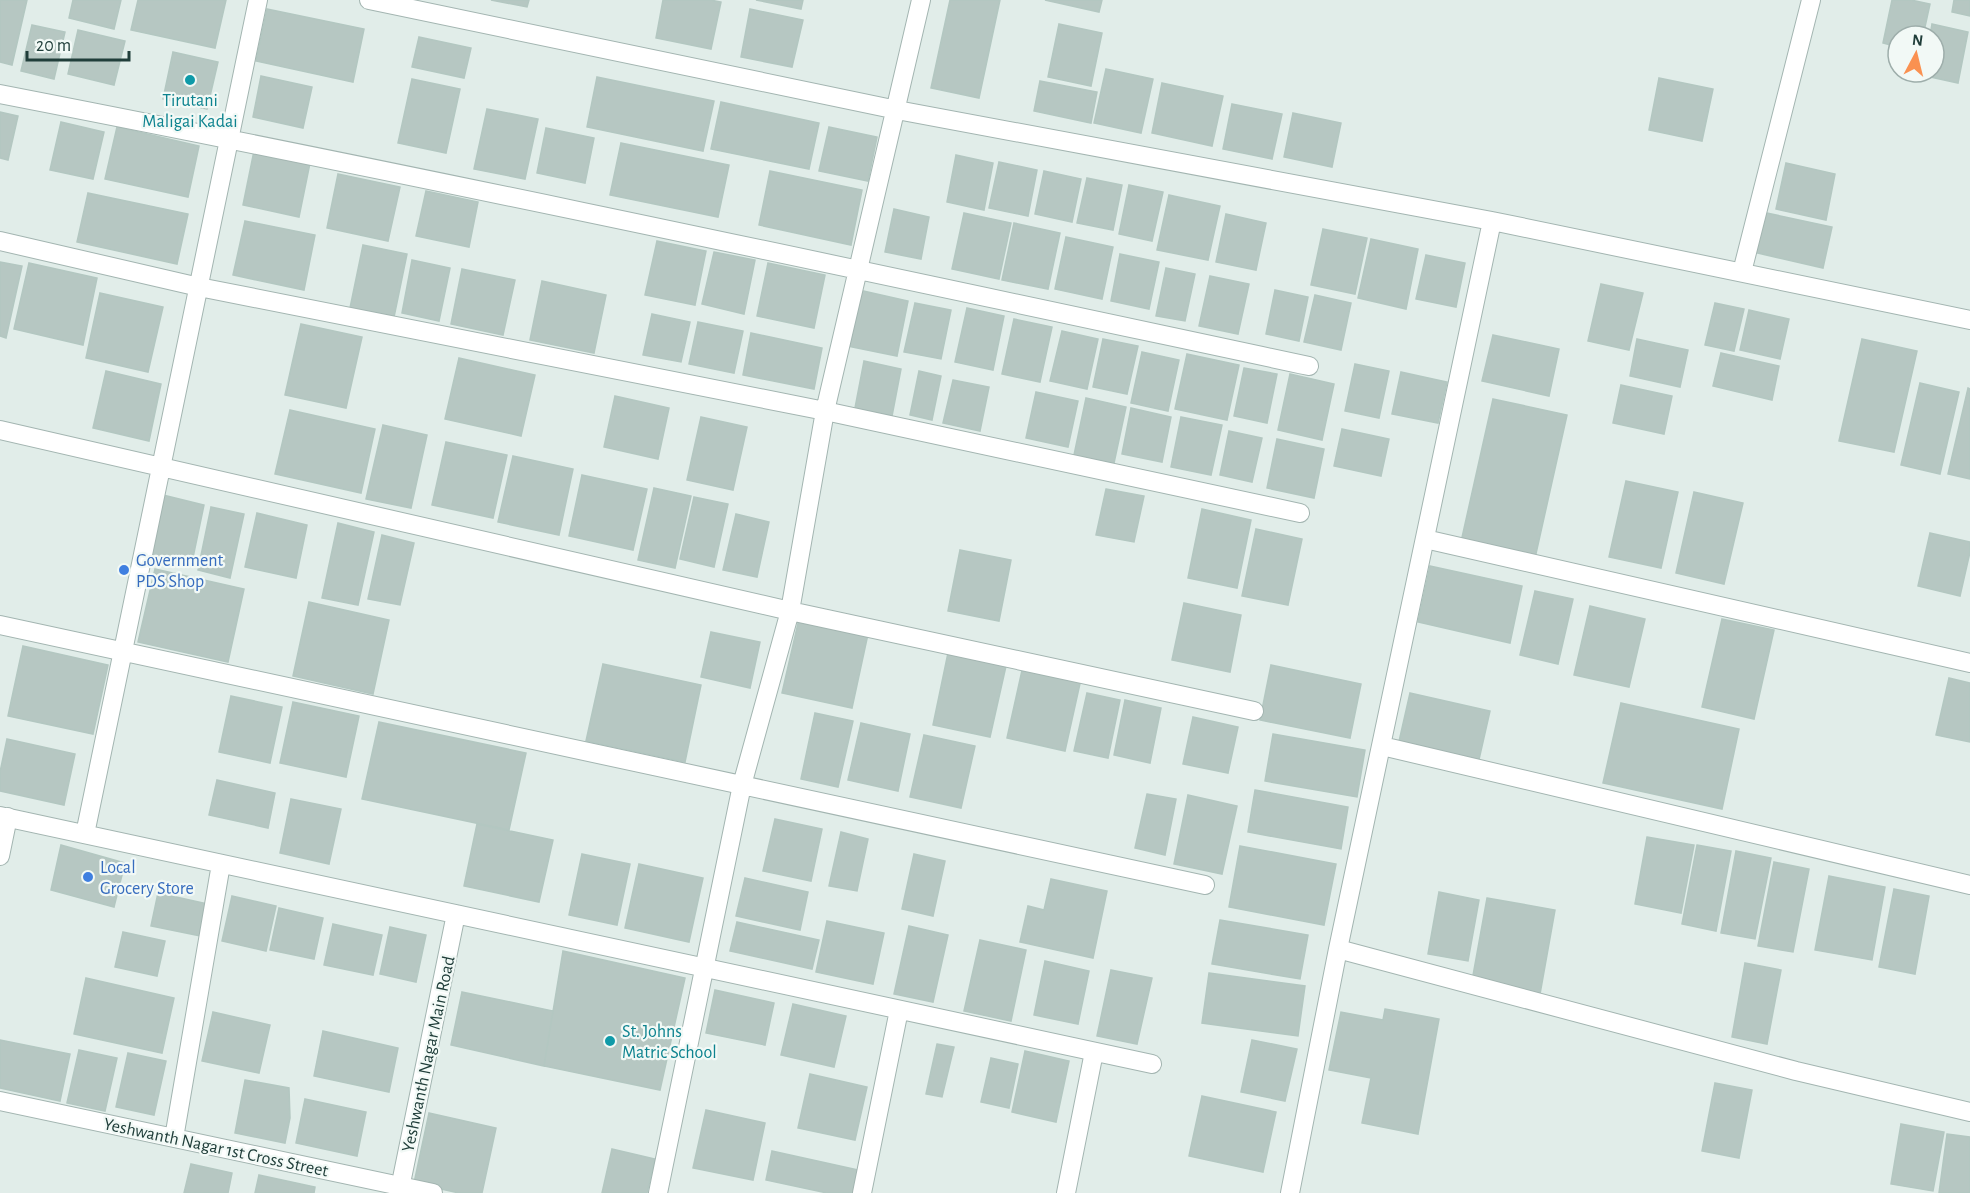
<svg xmlns="http://www.w3.org/2000/svg" width="1970" height="1193" viewBox="0 0 1970 1193" font-family="'Alegreya Sans',sans-serif">
<style>
.building{fill:#b6c7c2;stroke:#b3c7c1;stroke-width:1.5}
.lines{fill:none;stroke-linecap:round;stroke-linejoin:round}
.minor-casing{stroke:#a3b5b1;stroke-width:20}
.minor{stroke:#fff;stroke-width:18}
.culture-dot{fill:#0f9aa8;stroke:#f2f9f6;stroke-width:2}
.shop-dot{fill:#3f7fe0;stroke:#f2f9f6;stroke-width:2}
.labels{text-anchor:middle;stroke-width:4.5;stroke-linejoin:round;paint-order:stroke}
.culture-label{font-size:18px;fill:#0d838f;stroke:#f2f9f6}
.shop-label{font-size:18px;fill:#366cbe;stroke:#f2f9f6;text-anchor:start}
.street-label{font-size:18px;fill:#203e3a;stroke:#f2f9f6}
</style>
<rect width="100%" height="100%" fill="#e1ede9"/>
<!-- building -->
<path class="building" d="M0 0H27L12 65 0 62Z
M73 0H121L114 29 69 18Z
M138 0H226L215 48 131 30Z
M491 0H529L527 7Z
M663 0H710L721 2 711 49 656 38Z
M756 0H803L801 9Z
M950 0H1000L979 98 931 88Z
M1045 0H1102L1099 12Z
M1892 0H1911L1930 4 1923 36H1898V47L1883 43Z
M1954 0H1970V16L1952 12Z
M267 9 364 29 353 82 256 61Z
M750 9 803 20 792 67 741 57Z
M1059 24 1102 33 1091 86 1048 77Z
M1932 24 1968 32 1958 83 1921 75 1922 72H1934V36H1930Z
M32 25 65 32 54 79 21 71Z
M78 30 125 41 114 85 68 74Z
M419 37 471 48 464 78 412 67Z
M173 52 218 62 207 109 163 99Z
M1106 69 1153 79 1141 133 1094 123Z
M261 76 312 87 303 128 253 117Z
M597 77 714 101 703 151 587 127Z
M1659 78 1713 89 1702 141 1649 130Z
M412 79 460 89 446 153 398 143Z
M1040 81 1097 92 1091 123 1034 111Z
M1162 83 1223 96 1212 146 1152 133Z
M721 102 819 123 809 169 711 149Z
M1232 104 1282 114 1272 159 1223 149Z
M487 109 538 119 525 179 474 169Z
M0 112 18 116 8 160 0 158Z
M1293 113 1341 123 1332 167 1284 157Z
M61 122 104 132 93 179 50 170Z
M117 127 199 146 188 197 105 179Z
M829 127 877 137 868 181 819 171Z
M546 128 594 138 585 183 537 173Z
M621 143 729 165 718 217 610 195Z
M254 151 310 163 299 217 243 205Z
M956 155 993 163 984 210 947 202Z
M999 162 1037 170 1028 216 989 208Z
M1786 163 1835 174 1826 220 1776 209Z
M770 171 862 190 851 245 759 225Z
M1044 171 1081 179 1072 222 1035 214Z
M338 174 400 187 388 241 327 228Z
M1087 178 1122 185 1113 230 1077 223Z
M1129 185 1163 192 1152 241 1119 234Z
M426 191 478 202 469 247 416 236Z
M88 193 188 214 177 264 77 242Z
M1169 195 1220 206 1208 260 1157 250Z
M894 209 929 217 921 259 885 252Z
M1762 212 1832 227 1823 268 1753 252Z
M964 213 1011 223 999 279 952 269Z
M1226 214 1266 223 1256 270 1216 262Z
M245 221 315 235 304 290 233 275Z
M1014 223 1060 233 1048 289 1002 280Z
M1323 229 1367 238 1355 294 1311 285Z
M1066 237 1113 247 1102 299 1055 289Z
M1371 239 1418 249 1406 309 1358 298Z
M657 241 706 251 695 305 645 295Z
M363 245 407 254 394 317 350 308Z
M714 252 755 260 744 314 702 304Z
M1120 254 1159 262 1149 309 1111 301Z
M1426 255 1465 263 1456 307 1416 299Z
M412 260 450 268 439 321 402 313Z
M0 262 22 266 6 338 0 336Z
M29 263 97 278 83 345 14 329Z
M768 263 825 275 814 328 757 316Z
M1166 268 1195 274 1185 321 1156 316Z
M462 269 515 280 503 335 451 324Z
M1210 276 1249 284 1238 334 1199 326Z
M542 281 606 295 594 353 530 340Z
M1601 284 1643 293 1629 350 1588 341Z
M859 290 908 301 897 356 847 346Z
M1275 290 1308 297 1299 341 1266 334Z
M100 293 163 307 148 372 86 358Z
M1315 295 1351 303 1341 350 1304 342Z
M915 303 951 310 941 359 904 352Z
M1715 303 1744 309 1734 351 1705 345Z
M967 308 1004 316 993 370 955 362Z
M1749 310 1789 319 1780 359 1740 350Z
M652 314 690 322 681 362 643 355Z
M1014 319 1052 327 1040 382 1002 374Z
M698 322 743 331 734 373 689 364Z
M301 324 362 337 346 408 285 395Z
M1062 331 1098 339 1087 389 1050 381Z
M751 333 822 348 814 389 743 375Z
M1493 335 1559 349 1549 396 1482 381Z
M1103 339 1138 346 1127 394 1093 387Z
M1637 339 1688 350 1680 387 1630 376Z
M1862 339 1917 351 1894 452 1839 441Z
M1142 352 1179 360 1168 411 1131 403Z
M1721 353 1779 366 1772 400 1713 386Z
M1187 354 1239 365 1227 420 1175 409Z
M459 358 535 375 521 436 445 419Z
M864 361 901 369 892 416 855 408Z
M1355 364 1389 371 1379 418 1345 411Z
M1244 368 1277 374 1267 423 1234 416Z
M106 371 161 384 149 441 93 428Z
M919 371 941 376 932 420 910 415Z
M1401 372 1447 382 1438 423 1392 414Z
M1290 374 1334 384 1322 440 1278 430Z
M953 380 989 387 980 431 943 423Z
M1920 383 1959 392 1940 474 1901 465Z
M1621 385 1672 396 1664 434 1613 423Z
M1968 388 1970 389V479L1948 474Z
M1036 392 1078 401 1068 447 1026 438Z
M615 396 669 408 658 459 604 447Z
M1086 398 1126 407 1114 463 1074 455Z
M1493 399 1567 415 1535 558 1461 542Z
M1131 408 1171 417 1162 462 1122 454Z
M290 410 375 429 361 493 275 474Z
M701 417 747 427 733 490 687 480Z
M1181 417 1222 425 1211 475 1171 467Z
M383 425 427 435 411 508 366 499Z
M1342 429 1389 439 1381 476 1334 466Z
M1229 431 1262 438 1252 482 1220 475Z
M1277 439 1324 449 1314 498 1267 488Z
M446 442 507 455 493 518 432 505Z
M513 456 573 469 559 535 498 522Z
M582 475 647 489 633 550 569 536Z
M1626 481 1678 492 1661 568 1609 557Z
M654 488 691 496 675 568 638 560Z
M1106 489 1144 496 1134 542 1096 535Z
M1694 492 1743 503 1724 584 1676 573Z
M163 495 204 505 191 567 149 558Z
M694 497 728 504 714 567 680 559Z
M211 507 244 514 230 578 198 570Z
M1202 509 1251 520 1237 588 1188 578Z
M257 513 307 525 296 578 245 567Z
M736 514 769 522 757 577 723 570Z
M338 523 374 532 358 605 322 598Z
M1256 529 1302 539 1288 605 1242 596Z
M1930 533 1970 542V552L1960 596 1918 586Z
M382 535 414 543 400 605 368 599Z
M960 550 1011 560 999 621 948 611Z
M1430 566 1522 586 1510 643 1418 622Z
M155 569 244 589 228 662 138 642Z
M1535 591 1573 599 1558 664 1520 655Z
M309 602 389 620 373 694 293 676Z
M1184 603 1241 615 1230 672 1172 660Z
M1590 606 1645 619 1629 687 1574 675Z
M799 619 868 634 852 708 782 693Z
M1722 619 1774 630 1754 719 1702 707Z
M711 632 760 642 750 688 701 677Z
M23 646 108 665 93 734 8 716Z
M948 653 1006 666 990 737 933 725Z
M603 664 701 685 685 762 586 741Z
M1271 665 1361 684 1350 738 1260 720Z
M1023 666 1081 679 1065 751 1007 738Z
M1949 678 1970 683V742L1936 735Z
M1087 693 1120 700 1108 758 1074 751Z
M1410 693 1490 711 1478 764 1398 746Z
M231 696 282 707 270 763 219 752Z
M1125 700 1161 708 1150 763 1114 755Z
M293 702 359 716 346 777 280 763Z
M1621 703 1739 729 1722 809 1603 783Z
M815 713 853 721 838 787 801 779Z
M1193 717 1238 727 1228 773 1183 764Z
M379 722 526 753 509 830 362 799Z
M861 723 910 734 898 791 848 780Z
M1273 734 1365 750 1357 797 1265 781Z
M924 735 975 746 961 808 910 797Z
M7 739 75 754 64 805 0 791V772Z
M217 780 275 793 268 828 209 815Z
M1255 790 1348 807 1341 849 1248 832Z
M1147 794 1176 799 1165 855 1135 848Z
M1188 795 1237 806 1222 874 1174 864Z
M291 799 341 809 329 864 280 853Z
M775 819 822 829 811 881 763 871Z
M477 824 553 840 539 902 464 886Z
M841 832 868 839 857 891 829 886Z
M1647 837 1694 845 1681 913 1635 904Z
M61 845 125 863 114 907 51 890Z
M1697 845 1731 851 1716 931 1682 924Z
M1240 846 1336 864 1324 925 1229 907Z
M1736 851 1771 858 1755 939 1721 933Z
M582 854 630 864 617 925 569 915Z
M914 854 945 861 933 916 902 909Z
M1774 862 1809 869 1793 952 1758 946Z
M639 864 703 878 689 942 625 928Z
M1829 876 1885 887 1872 960 1815 950Z
M745 878 808 892 800 930 736 916Z
M1051 879 1107 891 1093 958 1020 942 1028 906 1044 910Z
M1894 889 1929 896 1915 974 1879 967Z
M1439 892 1479 900 1468 961 1428 954Z
M158 893 208 904 201 936 151 926Z
M232 896 276 906 266 951 222 941Z
M1487 898 1555 910 1540 994 1472 981Z
M279 908 323 918 314 959 270 950Z
M1220 920 1308 935 1300 979 1212 964Z
M827 921 884 933 873 984 816 972Z
M737 922 819 940 812 969 730 951Z
M333 924 382 935 373 975 324 965Z
M909 926 948 935 933 1002 894 994Z
M390 927 426 935 416 982 380 974Z
M123 932 165 941 157 976 115 967Z
M980 940 1026 950 1011 1021 964 1011Z
M563 951 685 978 660 1090 544 1066Z
M1045 961 1089 971 1078 1024 1034 1015Z
M1745 963 1781 970 1767 1044 1732 1037Z
M1111 970 1152 978 1137 1044 1097 1036Z
M1209 973 1305 986 1298 1036 1202 1023Z
M86 978 174 998 162 1053 74 1034Z
M715 990 774 1003 765 1045 706 1033Z
M462 992 553 1011 544 1066 451 1045Z
M793 1004 846 1016 834 1067 781 1055Z
M1385 1009 1439 1019 1418 1134 1362 1123 1371 1078 1329 1070 1341 1012 1383 1020Z
M213 1012 270 1025 259 1073 202 1061Z
M323 1031 398 1048 389 1092 314 1076Z
M0 1040 70 1054 60 1101 0 1088Z
M1252 1040 1297 1049 1285 1101 1241 1092Z
M937 1044 954 1047 942 1097 926 1094Z
M79 1050 117 1058 105 1111 67 1103Z
M1025 1051 1069 1061 1056 1122 1012 1112Z
M128 1053 166 1061 154 1115 116 1107Z
M991 1058 1018 1064 1009 1108 981 1102Z
M810 1074 867 1087 855 1140 798 1128Z
M245 1080 289 1088 290 1118 285 1143 235 1133Z
M1715 1083 1752 1090 1739 1158 1702 1151Z
M1202 1096 1276 1112 1263 1172 1189 1156Z
M305 1099 366 1112 357 1156 296 1143Z
M706 1110 765 1123 753 1180 693 1168Z
M429 1113 496 1128 482 1193H459L414 1183Z
M1901 1124 1944 1132 1933 1191 1891 1184Z
M1947 1134 1970 1137V1193H1939Z
M612 1149 655 1159 647 1193H602Z
M772 1151 863 1171 859 1193H827L766 1180Z
M191 1164 232 1173 228 1193H184Z
M259 1175 315 1187 314 1193H255Z"/>
<g class="lines">
<!-- minor casing -->
<g class="minor-casing">
<path id="minor" d="M369 0 897 110 1492 221 1970 320
M0 94C438 179 873 273 1309 366
M0 241 199 287 825 411 1300 513
M1742 272 1811 0
M0 430 790 611 1254 711
M1425 539 1970 663
M0 625 1205 885
M1382 746 1970 885
M0 816 1152 1064
M85 834 258 0
M0 856 8 817
M1338 949 1796 1071 1970 1112
M0 1101 433 1193
M174 1138 221 864
M399 1193 456 914
M658 1193 742 785 790 611 825 411 921 0
M862 1193 899 1010
M1066 1193 1094 1052
M1290 1193 1338 949 1492 221"/>
</g>
<!-- minor -->
<use href="#minor" class="minor"/>
</g>
<!-- markers -->
<g class="culture-dot">
<circle cx="190" cy="80" r="6"/>
<circle cx="610" cy="1041" r="6"/>
</g>
<g class="shop-dot">
<circle cx="124" cy="570" r="6"/>
<circle cx="88" cy="877" r="6"/>
</g>
<g class="labels">
<!-- culture labels -->
<g class="culture-label">
<text x="190" y="106">Tirutani<tspan x="190" dy="21">Maligai Kadai</tspan></text>
<text x="622" y="1037" text-anchor="start">St. Johns<tspan x="622" dy="21">Matric School</tspan></text>
</g>
<!-- shop labels -->
<g class="shop-label">
<text x="136" y="566">Government<tspan x="136" dy="21">PDS Shop</tspan></text>
<text x="100" y="873">Local<tspan x="100" dy="21">Grocery Store</tspan></text>
</g>
<!-- street labels -->
<g class="street-label">
<text transform="translate(428 1054) rotate(-78)" y="6">Yeshwanth Nagar Main Road</text>
<text transform="translate(216 1147) rotate(12)" y="6">Yeshwanth Nagar 1st Cross Street</text>
</g>
</g>
<!-- north arrow -->
<g transform="translate(1916 54) rotate(7)"><circle r="28" fill="#f2f9f6" stroke="#9eaeab" stroke-width="1.5"/>
<path d="M0-4.5L10 22L0 15L-10 22Z" fill="#fa9151"/>
<text y="-9" font-size="16" font-weight="bold" text-anchor="middle" fill="#203e3a">N</text>
</g>
<!-- scale -->
<path d="M27 51v9h102v-9" fill="none" stroke="#203e3a" stroke-width="3"/>
<text x="36" y="51" font-size="18" fill="#203e3a" stroke="#f2f9f6" stroke-width="4.5" paint-order="stroke">20 m</text>
</svg>
